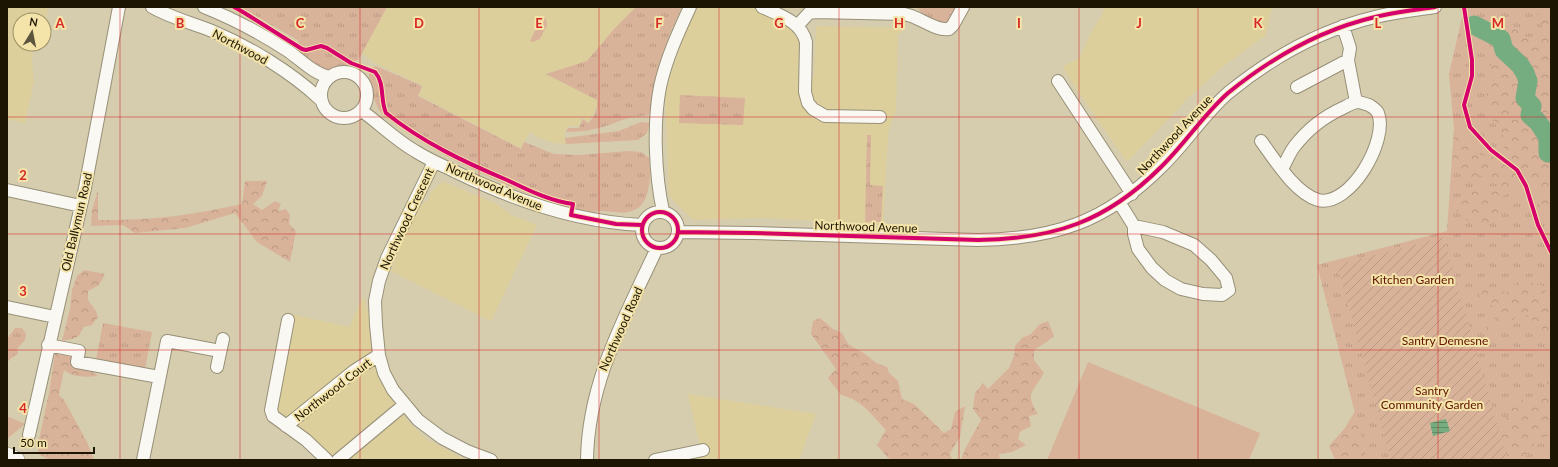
<svg xmlns="http://www.w3.org/2000/svg" width="1558" height="467" viewBox="0 0 1558 467" font-family="Lato,sans-serif">
<style>
.built{fill:#dccf9c}
.grass{fill:url(#grass-tufts)}
.forest{fill:url(#forest-crowns)}
.garden{fill:url(#garden-furrows)}
.pitch{fill:#d9b29a}
.water{fill:url(#water-rules)}
.lines{fill:none;stroke-linecap:round;stroke-linejoin:round}
.river{stroke:#75ac80;stroke-width:19}
.street-casing{stroke:#979078;stroke-width:14}
.secondary-casing{stroke:#979078;stroke-width:18}
.street{stroke:#f9f8f3;stroke-width:12}
.secondary{stroke:#f9f8f3;stroke-width:17}
.cycleway-casing{stroke:#f4e4a9;stroke-width:6}
.cycleway{stroke:#d6006c;stroke-width:4}
.grid{fill:none;stroke:#d62828;stroke-width:1;stroke-opacity:0.55}
.labels{text-anchor:middle;stroke-width:4;stroke-linejoin:round;paint-order:stroke}
.street-label{font-size:12px;fill:#1b1501;stroke:#f4e4a9}
.park-label{font-size:12px;fill:#5f1300;stroke:#f4e4a9}
.grid-label{font-size:13px;text-anchor:middle;font-weight:bold;fill:#d62828;stroke:#f4e4a9;stroke-width:4;stroke-linejoin:round;paint-order:stroke}
</style>
<defs>
<pattern id="grass-tufts" width="24" height="20" patternUnits="userSpaceOnUse"><rect width="24" height="20" fill="#d9b29a"/><path d="M3 7l-1-3M5 7V3M7 7l1-3M15 17l-1-3M17 17v-4M19 17l1-3" fill="none" stroke="#ba9883"/></pattern>
<pattern id="forest-crowns" width="20" height="18" patternUnits="userSpaceOnUse"><rect width="20" height="18" fill="#d9b29a"/><path d="M2 6a3 3 0 1 1 6 0M12 15a3 3 0 1 1 6 0" fill="none" stroke="#ba9883"/></pattern>
<pattern id="garden-furrows" width="10" height="10" patternUnits="userSpaceOnUse"><rect width="10" height="10" fill="#d9b29a"/><path d="M-1 1l2-2M0 10L10 0M9 11l2-2" fill="none" stroke="#ba9883"/></pattern>
<pattern id="water-rules" width="6" height="5" patternUnits="userSpaceOnUse"><rect width="6" height="5" fill="#75ac80"/><path d="M0 2.5h6" fill="none" stroke="#5f8b66"/></pattern>
</defs>
<rect width="100%" height="100%" fill="#d6cdae"/>
<!-- built -->
<path class="built" d="M7 7H48L46 23H44V20H20V44H34L32 59 34 82 25 123 7 119Z
M366 7H636L614 29 587 61 546 74 597 100V106L589 122 582 118 579 126H568L564 134 566 144 554 143 539 138 530 132 520 148 418 95 423 86 373 62 360 51Z
M699 7H752L790 25 799 33 798 76 814 77 816 26 903 28 902 33H898L896 110 890 125 888 137 883 224 761 218 693 220 669 196 665 90 689 22Z
M1106 7H1272L1266 35 1225 65 1188 98 1129 160 1126 161 1069 78 1063 66 1079 58 1089 37Z
M444 182 495 203 511 215 537 225 491 321 391 271 416 208 428 200 431 192 439 184Z
M364 296 371 325 378 374 390 396 408 421 426 439 466 460H327L271 410 285 313 349 327Z
M688 394 816 414 799 460H677L702 455Z"/>
<!-- grass -->
<path class="grass" d="M241 7H387L360 57 354 63 329 70 320 67 295 49 299 41Z
M636 7H682L670 33 660 61 649 115 628 118 603 127 585 131 566 132 568 128H579L583 119 588 123C594 119 598 108 597 100L546 74 587 61 614 29Z
M918 7H957C955 12 952 20 947 23 940 26 920 15 918 7Z
M1460 7H1551V460H1367L1317 265 1447 231 1454 129 1449 74 1463 13Z
M540 16 546 19 547 25 540 39 533 42 530 41 539 23Z
M376 66 422 86 418 96 521 149 524 142 554 154 579 155 629 151 641 152 649 158C651 173 651 204 634 210 624 215 612 211 601 211 595 211 588 213 583 212 548 203 515 189 483 174 454 160 425 146 398 126 392 122 384 117 380 111 375 105 368 80 369 73 370 71 371 69 372 68Z
M680 95 745 98 743 125 679 123Z
M641 122 650 123 647 133 638 140 566 144 565 138 619 131Z
M867 135H871L870 185 883 186 881 222H865Z
M103 323 152 332 145 369 96 360Z
M15 328H22L26 334 25 340 17 349 18 353 7 362V339Z
M7 416 25 424 7 439Z"/>
<!-- forest -->
<path class="forest" d="M1545 7H1551V224L1539 204 1541 189 1526 186 1501 197 1497 223H1470L1456 210 1465 188 1500 186 1479 175 1466 178 1452 164 1454 129 1467 136 1479 155 1501 158 1506 140C1502 134 1497 128 1494 122 1478 84 1491 59 1510 26L1538 44 1544 29 1536 15Z
M245 181H267L262 196 253 204 262 210 275 201 281 204 278 211 286 209 290 215 289 224 296 231 290 262 257 242 235 213 185 228 135 233 123 225 91 226 92 210 98 190V220C146 221 195 215 242 204Z
M84 270 105 274 99 285 88 291V300L96 311 98 317 92 325 83 327C79 340 74 338 62 341L70 309 72 290 77 276Z
M1520 279 1544 286 1549 306 1551 305V338L1523 312 1495 333 1484 330 1506 305 1494 307 1481 301 1479 288 1508 292Z
M820 318 833 329 842 333 848 344 865 354 876 363 887 367 889 373 898 381 902 399 914 404 944 433 951 429 955 412 965 406 960 437 950 453 952 460H894L888 458 877 445 886 430C872 415 862 400 841 395L828 378 836 369 811 334 813 321Z
M1048 321 1054 336 1048 341 1034 350V360L1044 373C1033 393 1024 392 1038 414L1029 416 1031 426 1020 432 1018 439 1026 445 1012 452 999 454 1000 460H961L965 449 981 420 973 409 975 393 983 383 988 389 1009 368 1014 356 1015 346 1022 338 1031 334 1040 324Z
M56 348 72 353 86 367 98 376C86 377 74 378 64 370L59 395 64 400 87 442 94 460H50L38 454V444L49 393Z
M1551 375V434L1537 440 1523 460H1496L1487 432 1510 415 1514 395 1532 405 1542 392Z
M1355 411 1367 460H1335L1329 446 1345 428Z"/>
<!-- garden -->
<path class="garden" d="M1444 237 1507 460H1391L1337 265Z"/>
<!-- pitch -->
<path class="pitch" d="M1088 362 1260 433 1249 460H1047Z"/>
<!-- water -->
<path class="water" d="M1446 419 1450 431 1433 436 1430 423Z"/>
<g class="lines">
<!-- river -->
<path class="river" d="M1474 25 1501 39 1504 50 1520 65 1525 73 1528 81 1525 98 1532 106 1530 115 1538 122 1548 137V153H1551"/>
<!-- street casing -->
<g class="street-casing">
<path id="street" d="M152 7C171 18 192 23 212 31 250 47 291 72 321 100
M204 7C234 19 262 34 288 51 301 60 314 74 330 77
M762 7C779 15 801 21 806 42L805 92 808 103 813 109 825 116 880 117
M798 25 809 13 816 12 904 14C919 16 934 31 949 29L953 25 963 7
M1343 26 1350 48 1348 60 1356 102
M321 95a23 23 0 1 1 46 0a23 23 0 1 1-46 0Z
M1058 81 1132 194
M1297 87 1348 60
M362 111C380 124 396 140 415 151 429 160 444 166 458 173 516 201 577 222 642 225
M1261 141C1275 160 1295 193 1318 200 1350 208 1389 140 1378 113 1376 109 1372 107 1369 105 1365 104 1361 102 1357 102 1352 103 1347 106 1343 108 1323 117 1307 130 1294 147 1289 154 1286 162 1282 169
M434 162 387 258 379 281 375 301 376 325 379 355 384 373 393 390 418 420 442 438 467 451 491 460
M7 190 81 206
M1119 202 1134 226V234L1138 249 1152 268 1165 280 1181 289 1203 294 1222 295 1229 290 1226 278 1211 260 1194 245 1163 232 1134 226
M663 211C655 175 653 123 660 87 666 59 678 33 690 7
M642 230a18 18 0 1 1 36 0a18 18 0 1 1-36 0Z
M679 232 752 233 978 240C1054 239 1106 222 1161 167 1185 144 1203 115 1228 93 1271 58 1320 30 1375 17 1394 12 1415 10 1435 7
M7 307 55 317
M288 320 271 410 273 416 306 440 327 460
M48 345 79 351 77 362 159 377
M217 367 223 339
M286 426 354 371 379 355
M29 435 85 188 119 7
M143 460 167 341 220 351
M338 460 404 405
M587 460C588 382 625 317 657 248
M655 460 703 450"/>
</g>
<!-- secondary casing -->
<g class="secondary-casing">
<path id="secondary" d="M7 456 16 460"/>
</g>
<!-- street -->
<use href="#street" class="street"/>
<!-- secondary -->
<use href="#secondary" class="secondary"/>
<!-- cycleway casing -->
<g class="cycleway-casing">
<path id="cycleway" d="M234 7 243 12 302 49 306 50 321 46 327 48 351 63 375 72C385 83 380 100 386 113 422 142 464 162 507 180 528 190 550 201 573 204L571 215 616 224 642 225
M1464 7 1472 60V76L1464 105 1470 127 1491 150 1517 170 1526 186 1538 225 1551 252
M642 230a18 18 0 1 1 36 0a18 18 0 1 1-36 0Z
M679 232 752 233 978 240C1054 239 1106 222 1161 167 1185 144 1203 115 1228 93 1271 58 1320 30 1375 17 1394 12 1415 10 1435 7"/>
</g>
<!-- cycleway -->
<use href="#cycleway" class="cycleway"/>
</g>
<!-- grid -->
<path class="grid" d="M120 7V460M240 7V460M360 7V460M479 7V460M599 7V460M719 7V460M839 7V460M959 7V460M1079 7V460M1198 7V460M1318 7V460M1438 7V460M7 117H1551M7 234H1551M7 350H1551"/>
<g class="labels">
<!-- street labels -->
<g class="street-label">
<text transform="translate(240 47) rotate(28)" y="4">Northwood</text>
<text transform="translate(1175 135) rotate(-47)" y="4">Northwood Avenue</text>
<text transform="translate(494 187) rotate(23)" y="4">Northwood Avenue</text>
<text transform="translate(407 219) rotate(-65)" y="4">Northwood Crescent</text>
<text transform="translate(77 222) rotate(-77)" y="4">Old Ballymun Road</text>
<text transform="translate(866 227) rotate(2)" y="4">Northwood Avenue</text>
<text transform="translate(621 329) rotate(-66)" y="4">Northwood Road</text>
<text transform="translate(333 390) rotate(-38)" y="4">Northwood Court</text>
</g>
<!-- park labels -->
<g class="park-label">
<text x="1413" y="284">Kitchen Garden</text>
<text x="1445" y="345">Santry Demesne</text>
<text x="1432" y="395">Santry<tspan x="1432" dy="14">Community Garden</tspan></text>
</g>
</g>
<g class="grid-label">
<text x="60" y="28">A</text>
<text x="180" y="28">B</text>
<text x="300" y="28">C</text>
<text x="419" y="28">D</text>
<text x="539" y="28">E</text>
<text x="659" y="28">F</text>
<text x="779" y="28">G</text>
<text x="899" y="28">H</text>
<text x="1019" y="28">I</text>
<text x="1139" y="28">J</text>
<text x="1258" y="28">K</text>
<text x="1378" y="28">L</text>
<text x="1498" y="28">M</text>
<text x="23" y="180">2</text>
<text x="23" y="296">3</text>
<text x="23" y="413">4</text>
</g>
<!-- border -->
<rect width="1558" height="467" fill="none" stroke="#1b1501" stroke-width="16"/>
<!-- north arrow -->
<g transform="translate(32 32) rotate(10)"><circle r="19" fill="#f4e4a9" stroke="#9d9166"/>
<path d="M0-3L7 15L0 10L-7 15Z" fill="#5c553e"/>
<text y="-6" font-size="11" font-weight="bold" text-anchor="middle" fill="#1b1501">N</text>
</g>
<!-- scale -->
<path d="M14 447v6h80v-6" fill="none" stroke="#1b1501" stroke-width="2"/>
<text x="20" y="447" font-size="12" fill="#1b1501" stroke="#f4e4a9" stroke-width="3" paint-order="stroke">50 m</text>
</svg>
